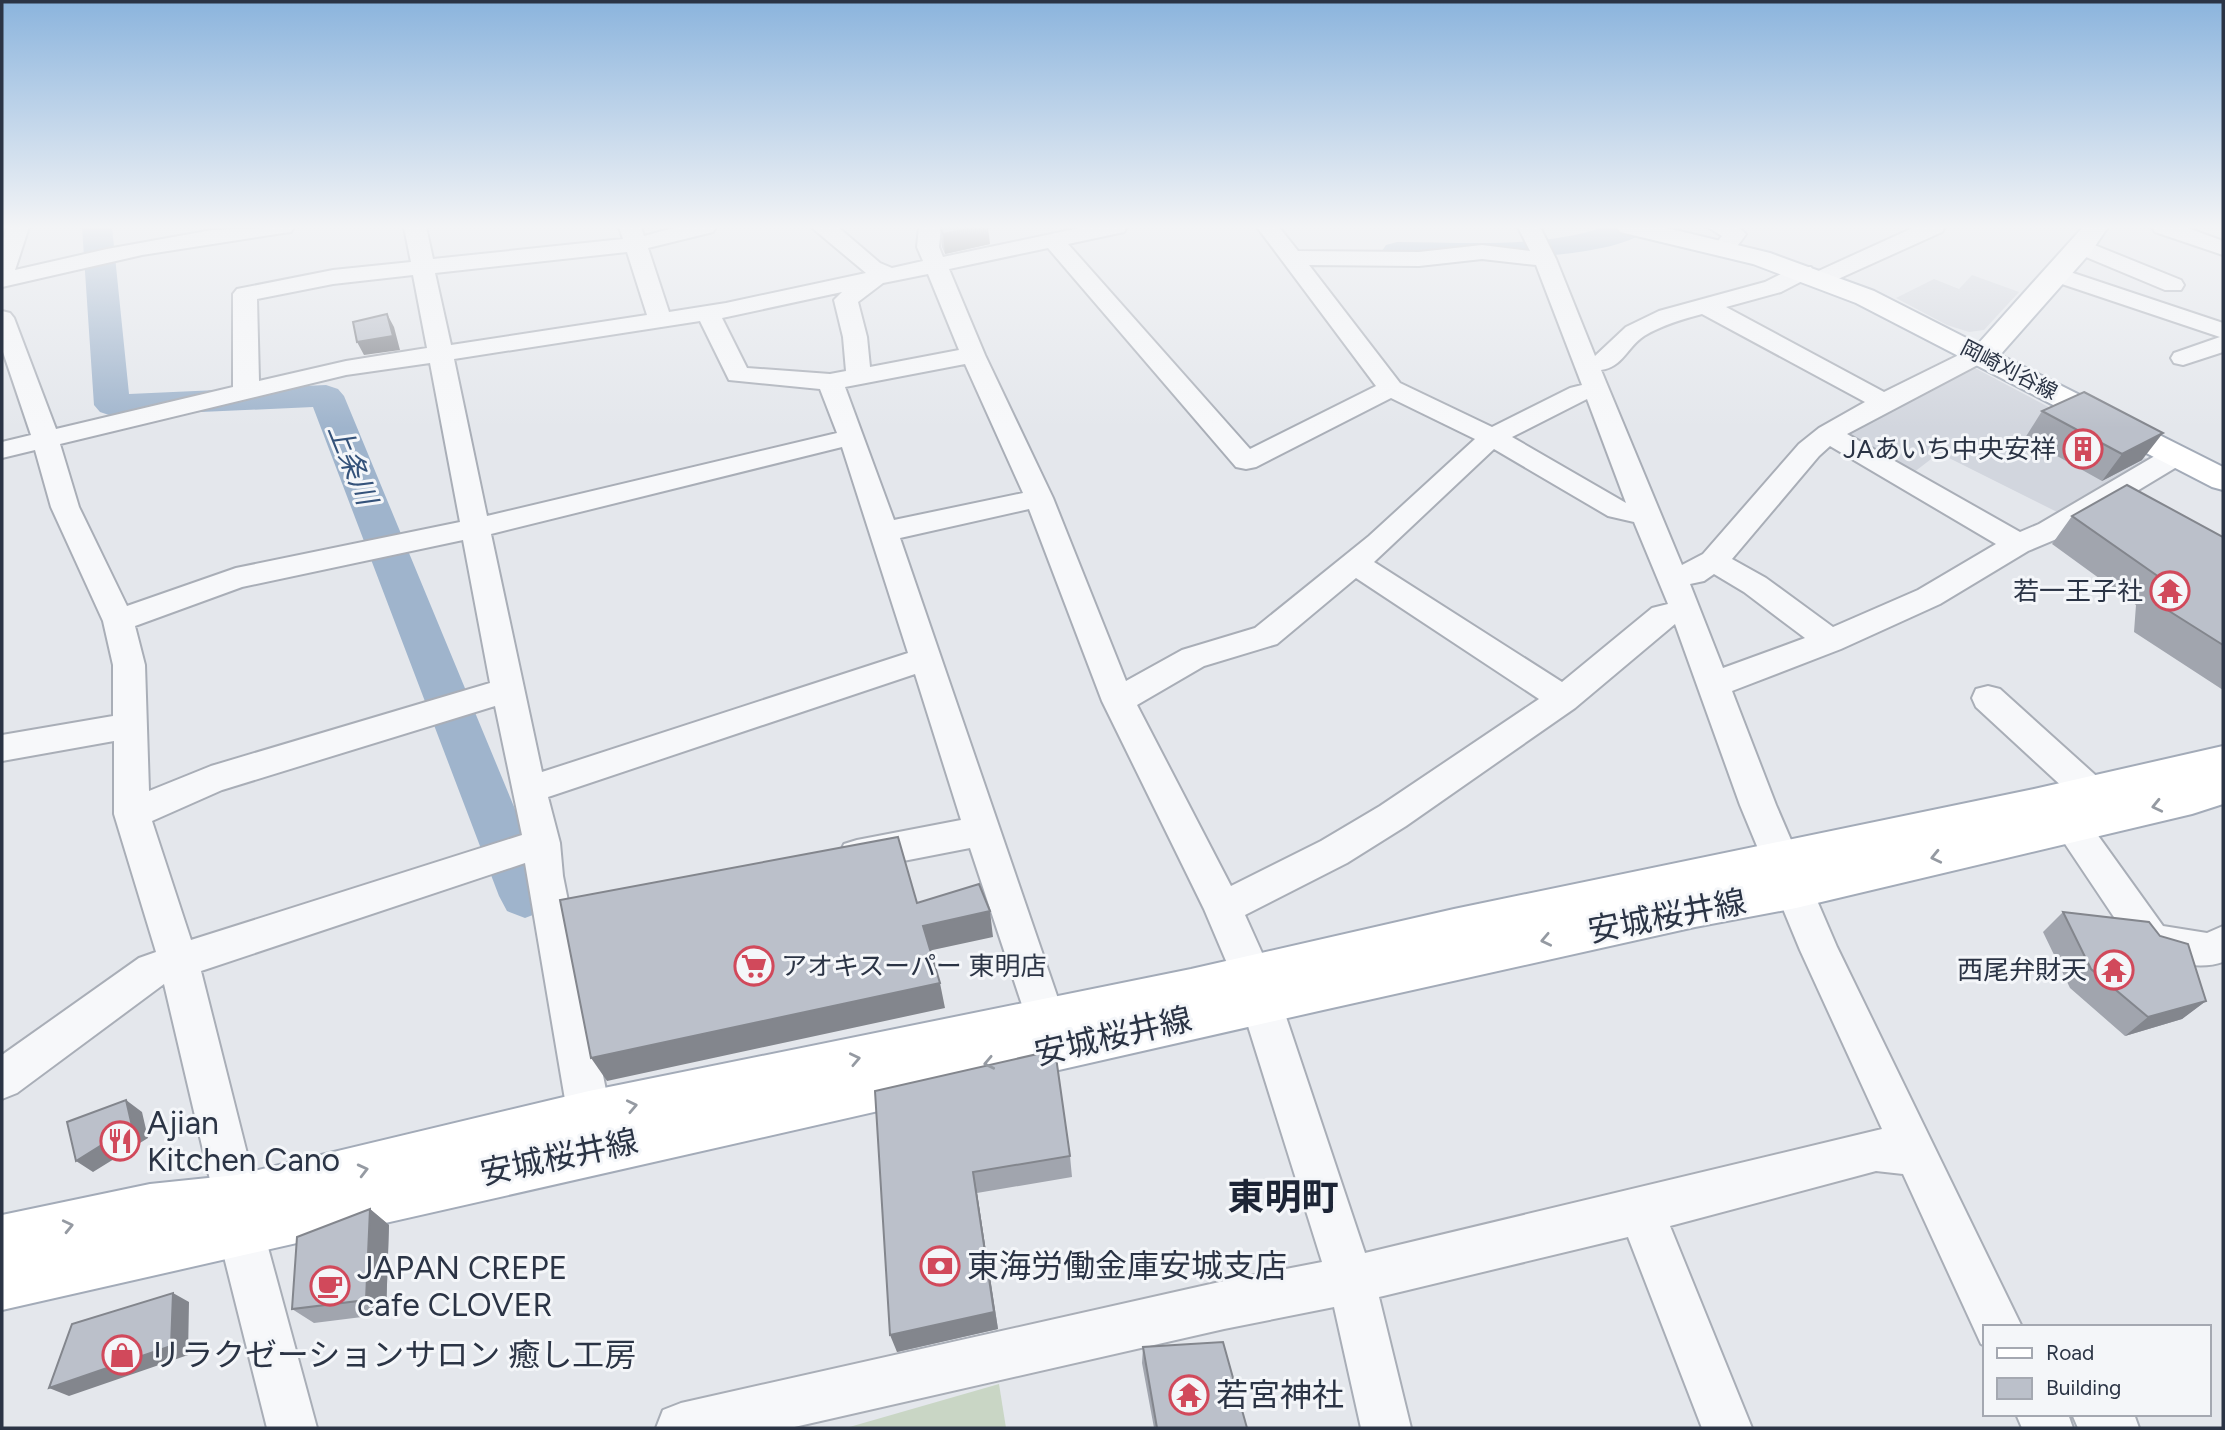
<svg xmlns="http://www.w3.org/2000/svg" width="2225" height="1430" viewBox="0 0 2225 1430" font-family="Figtree,'Noto Sans JP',sans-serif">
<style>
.built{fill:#d2d6de}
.green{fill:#c9d6c5}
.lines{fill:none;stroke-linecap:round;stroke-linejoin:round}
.river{fill:#9fb4cc;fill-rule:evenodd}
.minor-casing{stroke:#a9aeb7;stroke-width:4}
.major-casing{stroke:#a3abb8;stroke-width:4}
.minor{fill:#f7f8fa;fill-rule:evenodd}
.major{fill:#fff;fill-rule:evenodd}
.wall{fill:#a1a5ae}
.shaded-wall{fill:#83868d}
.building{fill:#bbc0ca;stroke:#83868d;stroke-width:2}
.oneway{stroke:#959aa2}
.labels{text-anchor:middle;stroke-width:6;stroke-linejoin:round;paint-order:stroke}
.far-street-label{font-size:21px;fill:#2b3445;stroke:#f4f6f9}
.poi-label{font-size:26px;fill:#2b3445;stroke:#f4f6f9;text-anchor:end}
.water-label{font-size:28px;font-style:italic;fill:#34527a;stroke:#f4f6f9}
.near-street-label{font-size:32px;fill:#2b3445;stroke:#f4f6f9}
.near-poi-label{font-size:32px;fill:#2b3445;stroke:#f4f6f9;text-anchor:start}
.near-quarter-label{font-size:37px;font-weight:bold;fill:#1d2536;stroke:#f4f6f9}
</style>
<rect width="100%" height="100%" fill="#e4e7ec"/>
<!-- built -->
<path class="built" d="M1972 275 2019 292 1984 330 1969 332 1947 325 1896 298 1934 279 1959 289Z
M1971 366 2149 460 2059 513 1939 453 1909 476 1842 433Z"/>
<!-- green -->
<path class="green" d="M999 1384 1006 1428H846Z"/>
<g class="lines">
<!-- river -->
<path class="river" d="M82 227H112L129 394 326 385 338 389 344 396 551 896 543 911 525 918 507 911 499 896 313 407 112 416 100 412 94 405Z
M1604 227H1648C1624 263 1442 260 1397 260L1386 257 1382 251 1386 245 1397 242C1464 242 1539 249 1604 227Z"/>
<!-- minor casing -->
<g class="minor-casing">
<path id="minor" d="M7 227H29L15 270 107 249 212 230 294 227 291 232 283 233 142 255 2 287V243Z
M404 227H426L433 259 623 239 619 227H641L644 236 677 227H716L713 232 648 248 669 312 726 303 866 273 811 227H838L880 263 892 268 923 261 917 247 919 227H941L939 247 943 257 1084 227H1127L1124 232 1068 244 1250 449 1376 386 1257 227H1279L1298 251 1419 252 1482 245 1530 251 1518 227H1540L1556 259 1595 356 1626 327 1659 311 1765 282 1795 267H1811L1814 273 1915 227H1945L1942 232 1827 284H1811L1808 278 1781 292 1726 307 1884 392 1971 349 1980 347 1989 349 1992 354 1989 359 1847 434 2020 532 2039 524 2165 450 2175 448 2185 450 2189 456 2185 462 2059 538 2028 551 1940 604 1841 649 1732 691 1776 805 1837 947 2022 1327H1985V1346L1981 1344 1903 1174 1876 1171 1670 1226 1752 1428H1702L1628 1237 1379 1297 1411 1428H1361L1334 1307 1224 1329 790 1428H656L663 1410 681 1403 1224 1281 1322 1262 1232 975 1204 909 1102 701 1029 509 900 538 1065 1019 1059 1032 1045 1037 1031 1032 970 848 857 870 844 866 839 855 844 844 857 840 961 820 915 674 548 797 560 843 563 876 615 1135 608 1150 593 1156 578 1150 571 1135 525 863 201 971 259 1201 263 1229 317 1428H267L217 1229 215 1201 164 984 17 1093 2 1099V1055L139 958 156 952 114 814V741L2 761V735L113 716V665L103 621 51 507 35 450 2 458V442L31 435 2 349V311L10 313 14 318 56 429 233 387V294L237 289 333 270 411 262ZM1048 248 1236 467 1246 469 1256 467 1391 398 1475 439 1369 536 1255 628 1182 650 1126 681 1053 498 985 355 949 269ZM627 252 647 315 451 345 435 273ZM1482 259 1536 265 1582 385 1570 388 1492 427 1400 383 1309 265 1419 266ZM928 274 959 350 870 367 867 337 858 302 883 283ZM413 275 427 348 346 361 259 381 257 299 333 284ZM842 292 834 300 843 337 846 371 830 374 747 368 722 318ZM1702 314 1865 402 1819 428 1799 444 1703 554 1682 565 1601 370C1623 367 1627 347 1644 336 1662 325 1683 319 1702 314ZM700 321 729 380 820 389 837 433 487 516 454 359ZM430 363 460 522 236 568 127 606 79 507 60 444 346 375ZM965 364 1023 493 894 520 845 387ZM1587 399 1626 503 1512 437ZM1830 446 1996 544 1918 590 1833 627 1766 578 1732 559 1819 456ZM842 447 908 653 542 772 491 534ZM1494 449 1608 516 1634 522 1668 604 1652 608 1562 682 1374 562ZM463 540 490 683 211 766 149 791 145 665 135 626 242 587ZM1714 574 1744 592 1805 638 1723 668 1690 584 1704 581ZM1356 578 1539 699 1380 806 1321 841 1231 886 1137 705 1204 666 1277 644ZM1675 624 1740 805 1800 950 1882 1129 1365 1253 1272 975 1245 915 1347 863 1406 826 1575 708ZM495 706 522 835 191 940 152 821 222 790Z
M1708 227H1738L1746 234C1738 246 1732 255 1716 252L1713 247 1722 236Z
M2152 227H2185L2223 241V255L2155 232Z
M2082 240 2181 280 2184 285 2181 290H2165L2074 252 2071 247 2074 242Z
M2055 267 2223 323V352L2183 365 2174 363 2171 358 2174 353 2220 337 2047 279 2044 274 2047 269Z
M1988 686 2000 689 2103 782 2109 792 2103 802 2091 806 2079 802 1976 707 1972 698 1976 689Z
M2071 812 2084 816 2163 926 2207 933 2223 926V962C2199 971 2163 961 2138 953L2053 826 2058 816Z
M2016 1414H2068L2073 1428H2022Z
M2072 1414H2134L2139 1428H2078Z"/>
</g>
<!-- major casing -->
<g class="major-casing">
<path id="major" d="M1617 227H1663L1770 253 1874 291 1978 344 2083 227H2108L2091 252 2000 355 2223 467V490L2212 487 1856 303 1753 264 1620 232Z
M2223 746V804L2192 814 1796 908 1695 927 1323 1010 2 1310V1215L150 1184 237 1175 589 1091 1191 969 1454 909 2034 789Z"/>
</g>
<!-- minor -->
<use href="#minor" class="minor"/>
<!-- major -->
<use href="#major" class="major"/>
</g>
<!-- wall -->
<path class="wall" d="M940 227 990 244 945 254 942 247Z
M2042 411 2142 460 2102 481 2025 438Z
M2072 516 2223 537V690L2134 632 2136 605 2052 544Z
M2063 912 2206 1001 2182 1019 2125 1036 2070 988 2043 932Z
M875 1091 1070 1156 1072 1177 977 1193 998 1329 897 1352Z
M370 1209 389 1225 386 1314 314 1323 292 1309Z
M1143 1347 1247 1428H1154L1142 1363Z"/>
<!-- shaded-wall -->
<path class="shaded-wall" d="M977 227H988L990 244 945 254 943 234Z
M387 314 394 327 400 350 364 355 357 342Z
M2163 433 2142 460 2102 481 2122 454Z
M990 911 993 937 928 951 923 926Z
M940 983 945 1008 607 1081 591 1058Z
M2206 1001 2182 1019 2125 1036 2148 1017Z
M126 1100 142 1112 148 1138 93 1172 76 1161Z
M973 1172 977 1193 998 1329 897 1352 890 1335Z
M370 1209 389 1225 386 1314 366 1300Z
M173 1293 189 1302 188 1355 69 1396 49 1388Z"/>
<!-- building -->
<path class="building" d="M940 227H977L943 234Z
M387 314 393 336 357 342 353 322Z
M2084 392 2163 433 2122 454 2042 411Z
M2127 485 2223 537V645L2158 604 2159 577 2072 516Z
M898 837 917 903 979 884 990 911 923 926 940 983 591 1058 560 900Z
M2063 912 2149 922 2160 936 2188 944 2206 1001 2148 1017 2091 969Z
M1055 1050 1070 1156 973 1172 994 1312 890 1335 875 1091Z
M126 1100 132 1126 76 1161 67 1122Z
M370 1209 366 1300 292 1309 297 1237Z
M173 1293 171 1346 49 1388 72 1324Z
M1223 1342 1247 1428H1157L1143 1347Z"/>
<!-- one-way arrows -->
<defs><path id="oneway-chevron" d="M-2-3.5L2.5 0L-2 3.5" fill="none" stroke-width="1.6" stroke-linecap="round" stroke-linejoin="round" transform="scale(1.75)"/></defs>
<g class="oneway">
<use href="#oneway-chevron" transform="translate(2157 806) rotate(167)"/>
<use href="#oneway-chevron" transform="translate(1936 857) rotate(167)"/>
<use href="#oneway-chevron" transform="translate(1546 940) rotate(168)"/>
<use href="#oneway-chevron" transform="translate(855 1059) rotate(-12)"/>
<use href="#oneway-chevron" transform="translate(989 1063) rotate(168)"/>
<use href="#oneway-chevron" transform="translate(632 1106) rotate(-12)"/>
<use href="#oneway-chevron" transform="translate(363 1170) rotate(-14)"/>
<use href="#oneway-chevron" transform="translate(68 1226) rotate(-13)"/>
</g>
<!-- sky -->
<linearGradient id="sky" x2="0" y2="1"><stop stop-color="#8bb4dd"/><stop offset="0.53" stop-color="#f3f4f6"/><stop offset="1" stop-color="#f3f4f6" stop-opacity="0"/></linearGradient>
<rect width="2225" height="428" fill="url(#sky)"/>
<!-- icons -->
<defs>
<g id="building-ring" transform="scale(2.0125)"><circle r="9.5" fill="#f4f6f9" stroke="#d1495b" stroke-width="1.5"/><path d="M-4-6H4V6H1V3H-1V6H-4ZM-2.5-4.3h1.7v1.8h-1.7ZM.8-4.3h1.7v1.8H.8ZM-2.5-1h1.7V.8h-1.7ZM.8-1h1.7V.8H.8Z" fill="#d1495b"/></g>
<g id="temple-ring" transform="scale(2.0125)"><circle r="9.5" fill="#f4f6f9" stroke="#d1495b" stroke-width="1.5"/><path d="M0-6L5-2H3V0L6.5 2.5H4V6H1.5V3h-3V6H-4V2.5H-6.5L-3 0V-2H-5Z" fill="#d1495b"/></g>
<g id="supermarket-ring" transform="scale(2.0125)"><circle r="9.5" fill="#f4f6f9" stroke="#d1495b" stroke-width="1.5"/><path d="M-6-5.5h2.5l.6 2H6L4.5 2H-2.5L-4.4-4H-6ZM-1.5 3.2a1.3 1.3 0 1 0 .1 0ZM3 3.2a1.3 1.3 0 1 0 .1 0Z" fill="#d1495b"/></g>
<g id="restaurant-ring" transform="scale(2.0125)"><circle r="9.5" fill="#f4f6f9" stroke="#d1495b" stroke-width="1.5"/><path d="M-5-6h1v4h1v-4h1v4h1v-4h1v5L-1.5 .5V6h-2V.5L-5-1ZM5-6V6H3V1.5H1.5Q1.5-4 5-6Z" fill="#d1495b"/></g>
<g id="bank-ring" transform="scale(2.0125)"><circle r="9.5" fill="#f4f6f9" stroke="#d1495b" stroke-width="1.5"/><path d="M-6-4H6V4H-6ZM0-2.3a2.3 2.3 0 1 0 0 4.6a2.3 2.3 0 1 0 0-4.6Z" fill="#d1495b"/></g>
<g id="cafe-ring" transform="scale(2.0125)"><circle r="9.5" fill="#f4f6f9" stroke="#d1495b" stroke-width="1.5"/><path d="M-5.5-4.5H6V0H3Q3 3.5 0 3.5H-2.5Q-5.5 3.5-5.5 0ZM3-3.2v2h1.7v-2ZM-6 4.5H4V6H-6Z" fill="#d1495b"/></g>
<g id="shop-ring" transform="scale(2.0125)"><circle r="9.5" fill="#f4f6f9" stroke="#d1495b" stroke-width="1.5"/><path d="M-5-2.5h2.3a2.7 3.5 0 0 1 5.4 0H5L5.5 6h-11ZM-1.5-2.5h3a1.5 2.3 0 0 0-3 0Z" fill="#d1495b"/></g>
</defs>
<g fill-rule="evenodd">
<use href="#building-ring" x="2083" y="449"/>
<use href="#temple-ring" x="2170" y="591"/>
<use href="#supermarket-ring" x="754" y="966"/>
<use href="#temple-ring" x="2114" y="970"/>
<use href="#restaurant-ring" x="120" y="1141"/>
<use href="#bank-ring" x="940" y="1266"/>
<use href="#cafe-ring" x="330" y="1286"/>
<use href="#shop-ring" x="122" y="1355"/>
<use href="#temple-ring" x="1189" y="1395"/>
</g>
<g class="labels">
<!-- far-street labels -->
<g class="far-street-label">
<text transform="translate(2009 370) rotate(27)" y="7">岡崎刈谷線</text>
</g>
<!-- poi labels -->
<g class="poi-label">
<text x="2056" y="458">JAあいち中央安祥</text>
<text x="2143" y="600">若一王子社</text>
<text x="781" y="975" text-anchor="start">アオキスーパー 東明店</text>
<text x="2087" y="979">西尾弁財天</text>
</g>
<!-- water labels -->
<g class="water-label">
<text transform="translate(353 464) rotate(68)" y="10">上条川</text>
</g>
<!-- near-street labels -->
<g class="near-street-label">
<text transform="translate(1667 916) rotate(-11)" y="11">安城桜井線</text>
<text transform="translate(1113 1036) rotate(-13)" y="11">安城桜井線</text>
<text transform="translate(559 1157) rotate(-12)" y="11">安城桜井線</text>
</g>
<!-- near-poi labels -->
<g class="near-poi-label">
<text x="147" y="1134">Ajian<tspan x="147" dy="37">Kitchen Cano</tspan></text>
<text x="967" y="1277">東海労働金庫安城支店</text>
<text x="357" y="1279">JAPAN CREPE<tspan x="357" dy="37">cafe CLOVER</tspan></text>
<text x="149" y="1366">リラクゼーションサロン 癒し工房</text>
<text x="1216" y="1406">若宮神社</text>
</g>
<!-- near-quarter labels -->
<g class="near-quarter-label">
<text x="1283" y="1210">東明町</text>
</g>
</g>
<!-- border -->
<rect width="2225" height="1430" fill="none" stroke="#2b3445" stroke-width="7"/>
<!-- legend -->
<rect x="1983" y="1325" width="228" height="91" fill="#f4f6f9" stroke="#a4a8b1" stroke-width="2"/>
<rect x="1997" y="1348" width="35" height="10" fill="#ffffff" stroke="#a4a8b1" stroke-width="2"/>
<text x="2046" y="1360" font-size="21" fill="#2b3445">Road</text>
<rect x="1997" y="1378" width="35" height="21" fill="#bbc0ca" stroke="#a4a8b1" stroke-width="2"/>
<text x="2046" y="1395" font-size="21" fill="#2b3445">Building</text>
</svg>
